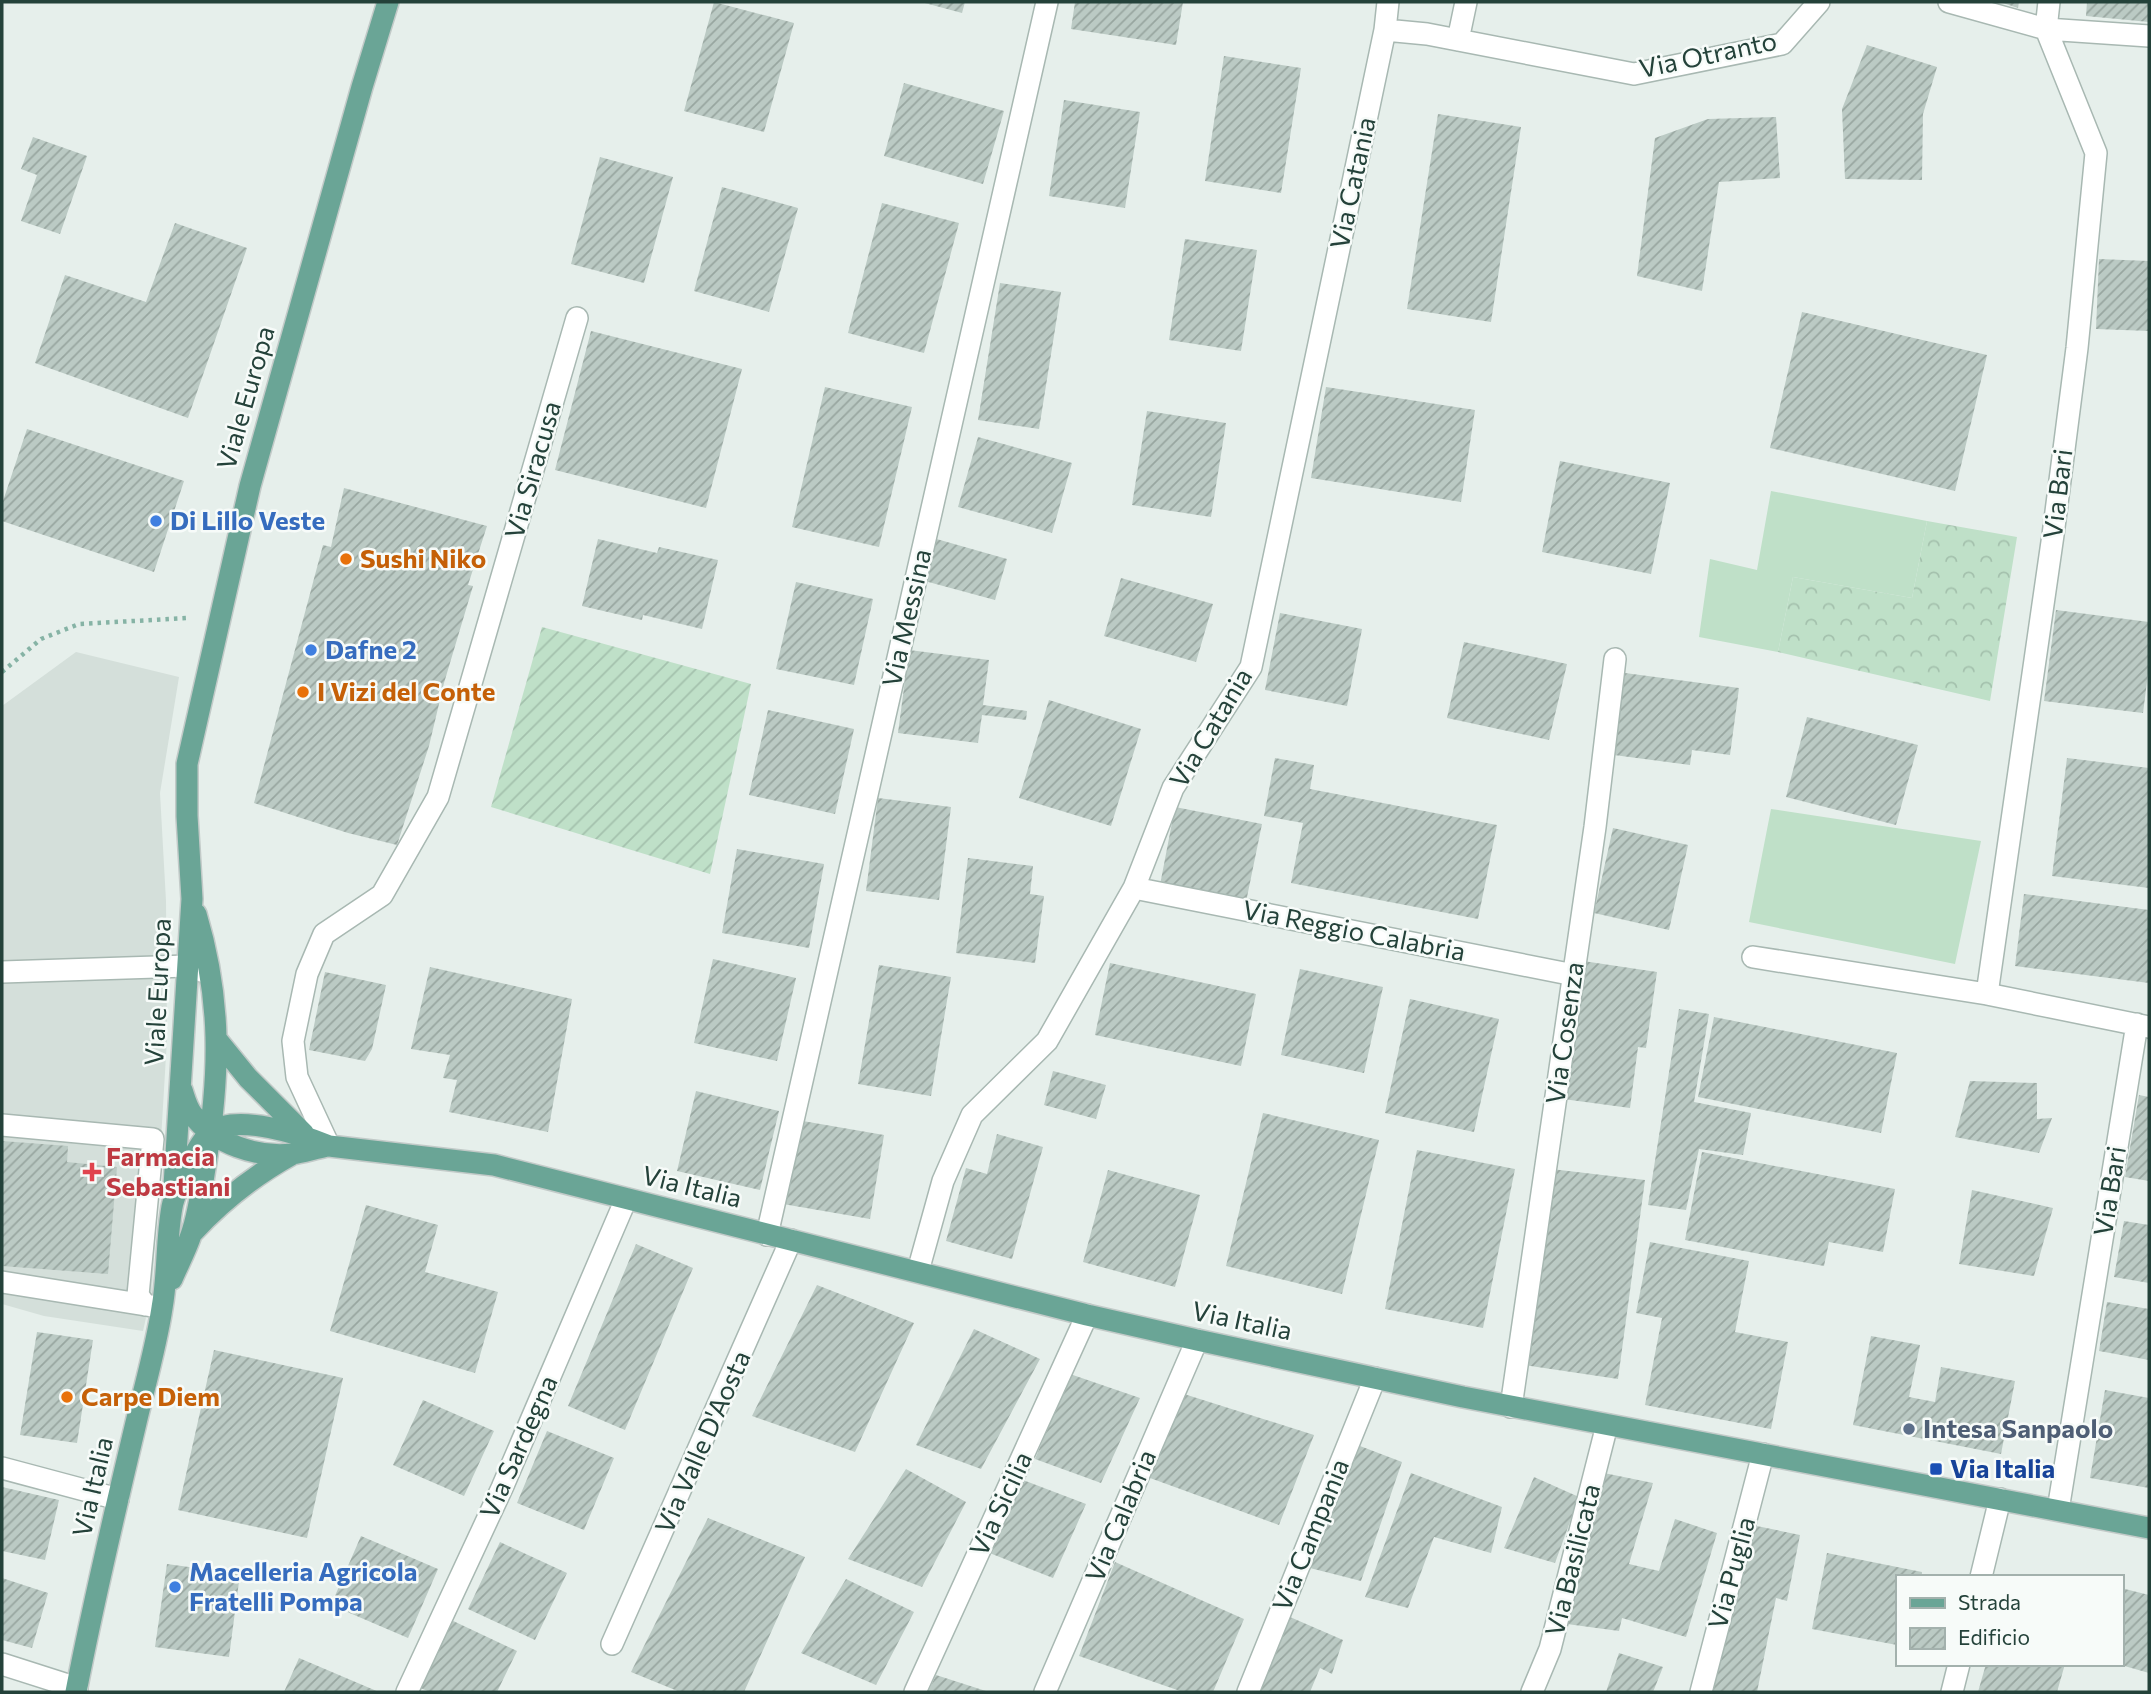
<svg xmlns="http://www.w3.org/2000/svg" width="2151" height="1694" viewBox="0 0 2151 1694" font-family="Commissioner,sans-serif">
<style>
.built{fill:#d4dfda}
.grass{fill:#bfe0c8}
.forest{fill:url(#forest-crowns)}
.garden{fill:url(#garden-furrows)}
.building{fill:url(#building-hatch)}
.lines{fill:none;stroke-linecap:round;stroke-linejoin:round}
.minor-casing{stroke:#a8b8b2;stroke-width:24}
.major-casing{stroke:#c2cac8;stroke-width:24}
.path{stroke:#86b3a5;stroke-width:4.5;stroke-dasharray:3.5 5;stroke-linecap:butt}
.minor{stroke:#fff;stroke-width:21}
.major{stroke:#6aa596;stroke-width:21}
.shop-dot{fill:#3f7fe0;stroke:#f7fbf9;stroke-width:2.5}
.food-dot{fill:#e8710a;stroke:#f7fbf9;stroke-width:2.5}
.health-dot{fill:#e0444e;stroke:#f7fbf9;stroke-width:2.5}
.service-dot{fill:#5c6f8a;stroke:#f7fbf9;stroke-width:2.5}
.transit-dot{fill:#1a4fb4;stroke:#f7fbf9;stroke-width:2.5}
.labels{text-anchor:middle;stroke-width:5;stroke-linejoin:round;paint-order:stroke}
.street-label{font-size:26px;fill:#24423a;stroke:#f7fbf9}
.shop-label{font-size:26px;font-weight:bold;fill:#366cbe;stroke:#f7fbf9;text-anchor:start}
.food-label{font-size:26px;font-weight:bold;fill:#c56008;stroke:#f7fbf9;text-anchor:start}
.health-label{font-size:26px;font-weight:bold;fill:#be3a42;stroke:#f7fbf9;text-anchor:start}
.service-label{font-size:26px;font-weight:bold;fill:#4e5e75;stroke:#f7fbf9;text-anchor:start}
.transit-label{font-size:26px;font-weight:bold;fill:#164399;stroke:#f7fbf9;text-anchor:start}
</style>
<defs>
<pattern id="forest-crowns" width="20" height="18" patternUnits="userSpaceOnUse" patternTransform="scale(1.75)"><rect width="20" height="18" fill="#bfe0c8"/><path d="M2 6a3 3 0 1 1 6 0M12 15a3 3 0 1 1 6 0" fill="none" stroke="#a4c1ad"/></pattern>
<pattern id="garden-furrows" width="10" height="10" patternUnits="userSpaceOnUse" patternTransform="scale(1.75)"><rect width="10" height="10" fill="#bfe0c8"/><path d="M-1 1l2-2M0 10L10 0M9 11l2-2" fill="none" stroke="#a4c1ad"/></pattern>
<pattern id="building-hatch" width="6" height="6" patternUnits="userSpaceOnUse" patternTransform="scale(1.75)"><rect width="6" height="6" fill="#bbcac4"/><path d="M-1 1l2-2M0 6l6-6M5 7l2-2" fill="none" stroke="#98a6a0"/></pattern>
</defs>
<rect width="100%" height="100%" fill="#e6efeb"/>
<!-- built -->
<path class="built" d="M76 652 179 677 160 793 166 901 167 1039 152 1291 143 1331 44 1316 2 1304V706Z"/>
<!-- grass -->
<path class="grass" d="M1771 491 1927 521 1912 598 1793 577 1778 652 1699 637 1710 559 1757 570Z
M1771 809 1981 841 1955 964 1749 922Z"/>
<!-- forest -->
<path class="forest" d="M1927 521 2017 537 1990 701 1778 652 1793 577 1912 598Z"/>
<!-- garden -->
<path class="garden" d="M542 627 751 684 710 874 491 807Z"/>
<!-- building -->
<path class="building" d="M714 2 794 23 764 132 684 111Z
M921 2H965L962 13Z
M1075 2H1183L1176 45 1071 29Z
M2000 2H2019L2018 8Z
M2087 2H2149V22L2086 16Z
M1867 45 1937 67 1923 114 1922 180 1845 179 1842 109Z
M1224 56 1301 68 1281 193 1205 181Z
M904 83 1004 111 983 184 884 156Z
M1064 100 1140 112 1125 208 1049 196Z
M1438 114 1521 127 1491 322 1407 309Z
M1776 117 1780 178 1719 182 1702 291 1637 276 1655 138 1708 119Z
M33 137 87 156 60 234 21 221 37 175 21 169Z
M600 157 673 177 644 283 571 264Z
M722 187 798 208 769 312 694 291Z
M882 203 959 223 924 353 848 333Z
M175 223 247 248 188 418 35 363 65 275 146 302Z
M1185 239 1257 250 1241 351 1169 340Z
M2099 259 2149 261V331L2096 329Z
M1000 283 1061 292 1039 429 978 420Z
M1802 312 1987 355 1955 491 1770 448Z
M591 331 742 369 706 508 555 470Z
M825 387 912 407 879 547 792 527Z
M1326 387 1475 410 1461 502 1311 478Z
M1147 411 1226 423 1211 517 1132 505Z
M27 429 184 481 154 572 2 521V504Z
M978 437 1072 463 1052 533 958 507Z
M1560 461 1670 483 1651 574 1542 552Z
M344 488 487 526 468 585 473 586 444 683 429 746 397 845 348 833 254 803 323 545 331 547Z
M933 538 1007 559 995 600 921 580Z
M598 539 657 553 659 547 718 560 702 629 643 615 642 620 582 606Z
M1121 578 1213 604 1196 662 1104 636Z
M796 582 873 599 854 685 776 669Z
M2056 610 2149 622V666L2143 713 2044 701Z
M1280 613 1362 629 1347 706 1265 690Z
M1464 642 1567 664 1549 740 1447 718Z
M909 650 989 660 983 705 1027 711 1026 720 982 715 978 743 898 733Z
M1625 673 1739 688 1730 755 1692 750 1690 765 1614 755Z
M1049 700 1141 729 1111 826 1019 798Z
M768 710 854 729 835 814 749 795Z
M1807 717 1918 745 1896 825 1786 797Z
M1275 758 1314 765 1310 789 1497 825 1478 919 1291 883 1303 823 1264 816Z
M2067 758 2149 768V888L2052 876Z
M878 798 951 807 939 900 866 891Z
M1175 807 1262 824 1246 902 1160 885Z
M1613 828 1688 845 1669 930 1594 913Z
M737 849 824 864 809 948 722 933Z
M968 858 1033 866 1030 894 1044 896 1035 963 956 953Z
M2024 894 2149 910V983L2015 966Z
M713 959 796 978 777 1061 694 1043Z
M1583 961 1657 972 1646 1048 1638 1047 1630 1108 1563 1099Z
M1110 963 1256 994 1241 1066 1095 1035Z
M879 965 951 977 931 1096 858 1084Z
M430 967 572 999 548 1132 449 1112 457 1080 443 1078 450 1055 411 1049Z
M1300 969 1383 987 1364 1073 1281 1055Z
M325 972 386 985 372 1049 365 1061 309 1050Z
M1410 999 1499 1019 1474 1132 1385 1113Z
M1679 1009 1709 1014 1694 1102 1751 1113 1743 1155 1699 1149 1686 1210 1648 1205Z
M1714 1017 1897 1053 1881 1133 1698 1097Z
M1053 1071 1106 1085 1096 1119 1044 1105Z
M1970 1081 2037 1083V1119L2052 1118 2039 1153 1955 1137Z
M696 1091 779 1111 760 1190 677 1171Z
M2139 1095 2149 1097V1181L2125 1177Z
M1263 1113 1379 1140 1342 1294 1226 1266Z
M797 1120 884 1135 870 1219 783 1204Z
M997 1134 1043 1147 1012 1259 946 1241 966 1168 987 1174Z
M2 1141 68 1146 67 1162 117 1167 108 1274 2 1266Z
M1417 1150 1515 1169 1483 1328 1385 1309Z
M1702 1152 1895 1189 1883 1252 1829 1242 1824 1266 1685 1240Z
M1551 1169 1645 1180 1618 1379 1524 1365Z
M1108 1170 1200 1195 1175 1287 1083 1262Z
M1972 1190 2053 1208 2034 1276 1959 1264Z
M366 1205 438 1225 425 1272 498 1292 475 1373 330 1331Z
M2124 1221 2149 1225V1283L2114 1277Z
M1650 1242 1749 1261 1735 1332 1788 1342 1771 1429 1645 1405 1662 1318 1636 1313Z
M636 1244 693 1268 625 1430 568 1406Z
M817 1285 914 1323 855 1452 752 1416Z
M2107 1302 2149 1309V1360L2099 1351Z
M974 1329 1040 1359 981 1469 916 1445Z
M37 1332 93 1340 77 1443 20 1435Z
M1871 1336 1920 1345 1909 1397 1935 1402 1941 1367 2015 1381 2001 1454 1853 1425Z
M214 1350 343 1378 307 1538 178 1510Z
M1070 1374 1140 1398 1101 1483 1035 1459Z
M2105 1390 2149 1398V1488L2090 1478Z
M1184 1394 1314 1435 1279 1525 1150 1478Z
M423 1400 494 1431 464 1496 393 1465Z
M547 1431 614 1458 584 1530 517 1503Z
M1360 1446 1402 1462 1361 1581 1306 1567Z
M906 1469 966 1502 922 1587 848 1559Z
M1411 1473 1502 1507 1491 1553 1434 1537 1408 1608 1365 1597Z
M1604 1473 1653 1483 1629 1564 1659 1571 1675 1519 1717 1533 1686 1637 1622 1618 1619 1631 1567 1624Z
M1534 1477 1579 1497 1555 1563 1504 1548Z
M1023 1480 1086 1504 1053 1578 987 1552Z
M2 1487 59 1500 45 1560 2 1551Z
M708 1518 805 1557 744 1692H680L631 1672Z
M1747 1524 1800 1535 1787 1601 1776 1598 1757 1692H1713Z
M361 1536 438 1569 408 1638 331 1605Z
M500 1542 567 1573 535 1640 468 1609Z
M1827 1553 1922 1572 1921 1577H1897V1645L1812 1629Z
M1115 1562 1244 1619 1213 1692H1183L1079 1656Z
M167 1564 240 1574 229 1657 155 1647Z
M2 1578 48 1593 32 1648 2 1640Z
M846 1579 914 1612 876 1685 801 1653Z
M2121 1588 2149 1595V1673L2121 1665Z
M1290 1617 1343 1640 1332 1674 1320 1668 1310 1692H1258Z
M449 1619 517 1651 497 1692H430L418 1687Z
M1619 1653 1663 1667 1653 1692H1606Z
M299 1658 379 1692H284Z
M1986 1664H2065L2057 1692H1978Z
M936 1675 989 1692H928Z"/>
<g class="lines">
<!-- minor casing -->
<g class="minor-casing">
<path id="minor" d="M1949 2 2046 29 2149 36
M2049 2 2046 29 2096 153 2077 348 2053 535 1987 994 2149 1027
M1385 30 1427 34 1634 74 1782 44 1819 2
M1458 40 1466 2
M1134 888 1574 975
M1753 957 1987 994
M2 972 187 966 205 972
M2 1125 153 1139 138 1295 145 1305
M329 1146 297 1077 293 1041 307 974 324 934 382 895 438 797 577 318
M767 1235 1047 2
M918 1271 943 1181 972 1115 1047 1041 1134 888 1173 788 1251 667 1385 30 1388 2
M2 1282 152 1306
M1511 1407 1595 827 1615 659
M2 1468 118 1499
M2058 1510 2137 1024
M1981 1577 2000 1499
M612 1644 791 1240
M2 1664 77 1688
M407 1692 502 1488 626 1199
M915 1692 1087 1315
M1045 1692 1197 1340
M1248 1692 1375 1378
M1532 1692 1550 1649 1607 1425
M1701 1692 1763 1454
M1952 1692 1959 1664"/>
</g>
<!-- major casing -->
<g class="major-casing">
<path id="major" d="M218 1041 248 1078 304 1134
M182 1090C185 1099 187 1108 193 1115 214 1144 258 1158 292 1154 304 1152 317 1148 329 1146
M174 1186 192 899 187 816V764L250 486 362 87 388 2
M193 1232C223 1200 253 1176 291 1155
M172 1279C178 1265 186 1250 191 1235 199 1213 202 1186 206 1162 220 1073 222 1001 196 914
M76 1692C93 1603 114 1515 135 1427 144 1388 156 1348 162 1308 168 1275 166 1240 172 1207 175 1191 198 1142 211 1132 237 1113 303 1135 329 1146L494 1165 1087 1315 1197 1340 1463 1397 2149 1528"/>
</g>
<!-- path -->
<path class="path" d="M2 672 41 639 79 624 188 618"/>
<!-- minor -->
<use href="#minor" class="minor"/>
<!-- major -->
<use href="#major" class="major"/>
</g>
<!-- markers -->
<g class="shop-dot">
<circle cx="156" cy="521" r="7"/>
<circle cx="311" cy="650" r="7"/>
<circle cx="175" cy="1587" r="7"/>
</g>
<g class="food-dot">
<circle cx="346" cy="559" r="7"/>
<circle cx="303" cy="692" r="7"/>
<circle cx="67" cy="1397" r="7"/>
</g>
<path class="health-dot" d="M88.5 1161.5h7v7h7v7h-7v7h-7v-7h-7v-7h7z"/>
<circle class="service-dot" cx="1909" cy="1429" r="7"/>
<rect class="transit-dot" x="1929" y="1462" width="14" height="14" rx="3.5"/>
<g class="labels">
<!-- street labels -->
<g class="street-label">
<text transform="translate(1708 55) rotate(-12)" y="9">Via Otranto</text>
<text transform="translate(1353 183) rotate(-78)" y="9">Via Catania</text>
<text transform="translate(246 398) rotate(-74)" y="9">Viale Europa</text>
<text transform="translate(533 470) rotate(-74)" y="9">Via Siracusa</text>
<text transform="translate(2058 494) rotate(-83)" y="9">Via Bari</text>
<text transform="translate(907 618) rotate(-77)" y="9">Via Messina</text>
<text transform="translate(1211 728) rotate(-59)" y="9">Via Catania</text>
<text transform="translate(1354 931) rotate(11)" y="9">Via Reggio Calabria</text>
<text transform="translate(158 992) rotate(-87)" y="9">Viale Europa</text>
<text transform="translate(1565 1033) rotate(-82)" y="9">Via Cosenza</text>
<text transform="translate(692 1187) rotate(14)" y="9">Via Italia</text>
<text transform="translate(2110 1191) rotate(-81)" y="9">Via Bari</text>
<text transform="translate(1242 1321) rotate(12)" y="9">Via Italia</text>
<text transform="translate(703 1442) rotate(-66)" y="9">Via Valle D'Aosta</text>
<text transform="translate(519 1447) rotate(-66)" y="9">Via Sardegna</text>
<text transform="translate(93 1487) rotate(-77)" y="9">Via Italia</text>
<text transform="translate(1001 1504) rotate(-65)" y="9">Via Sicilia</text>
<text transform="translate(1121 1516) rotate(-67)" y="9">Via Calabria</text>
<text transform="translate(1311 1535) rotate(-68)" y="9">Via Campania</text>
<text transform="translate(1573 1560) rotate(-76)" y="9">Via Basilicata</text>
<text transform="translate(1732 1573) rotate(-75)" y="9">Via Puglia</text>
</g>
<!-- shop labels -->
<g class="shop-label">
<text x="170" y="530">Di Lillo Veste</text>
<text x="325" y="659">Dafne 2</text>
<text x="189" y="1581">Macelleria Agricola<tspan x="189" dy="30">Fratelli Pompa</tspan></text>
</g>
<!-- food labels -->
<g class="food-label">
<text x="360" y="568">Sushi Niko</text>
<text x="317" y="701">I Vizi del Conte</text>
<text x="81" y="1406">Carpe Diem</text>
</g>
<!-- health labels -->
<g class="health-label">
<text x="106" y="1166">Farmacia<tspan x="106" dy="30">Sebastiani</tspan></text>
</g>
<!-- service labels -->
<g class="service-label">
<text x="1923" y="1438">Intesa Sanpaolo</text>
</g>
<!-- transit labels -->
<g class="transit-label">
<text x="1950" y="1478">Via Italia</text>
</g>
</g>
<!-- border -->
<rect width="2151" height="1694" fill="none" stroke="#24423a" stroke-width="7"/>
<!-- legend -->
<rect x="1896" y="1575" width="228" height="91" fill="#f7fbf9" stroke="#a3b1ad" stroke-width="2"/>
<rect x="1910" y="1598" width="35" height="10" fill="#6aa596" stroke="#a3b1ad" stroke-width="2"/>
<text x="1958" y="1610" font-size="21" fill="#24423a">Strada</text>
<rect x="1910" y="1628" width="35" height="21" fill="url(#building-hatch)" stroke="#a3b1ad" stroke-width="2"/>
<text x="1958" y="1645" font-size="21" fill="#24423a">Edificio</text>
</svg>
